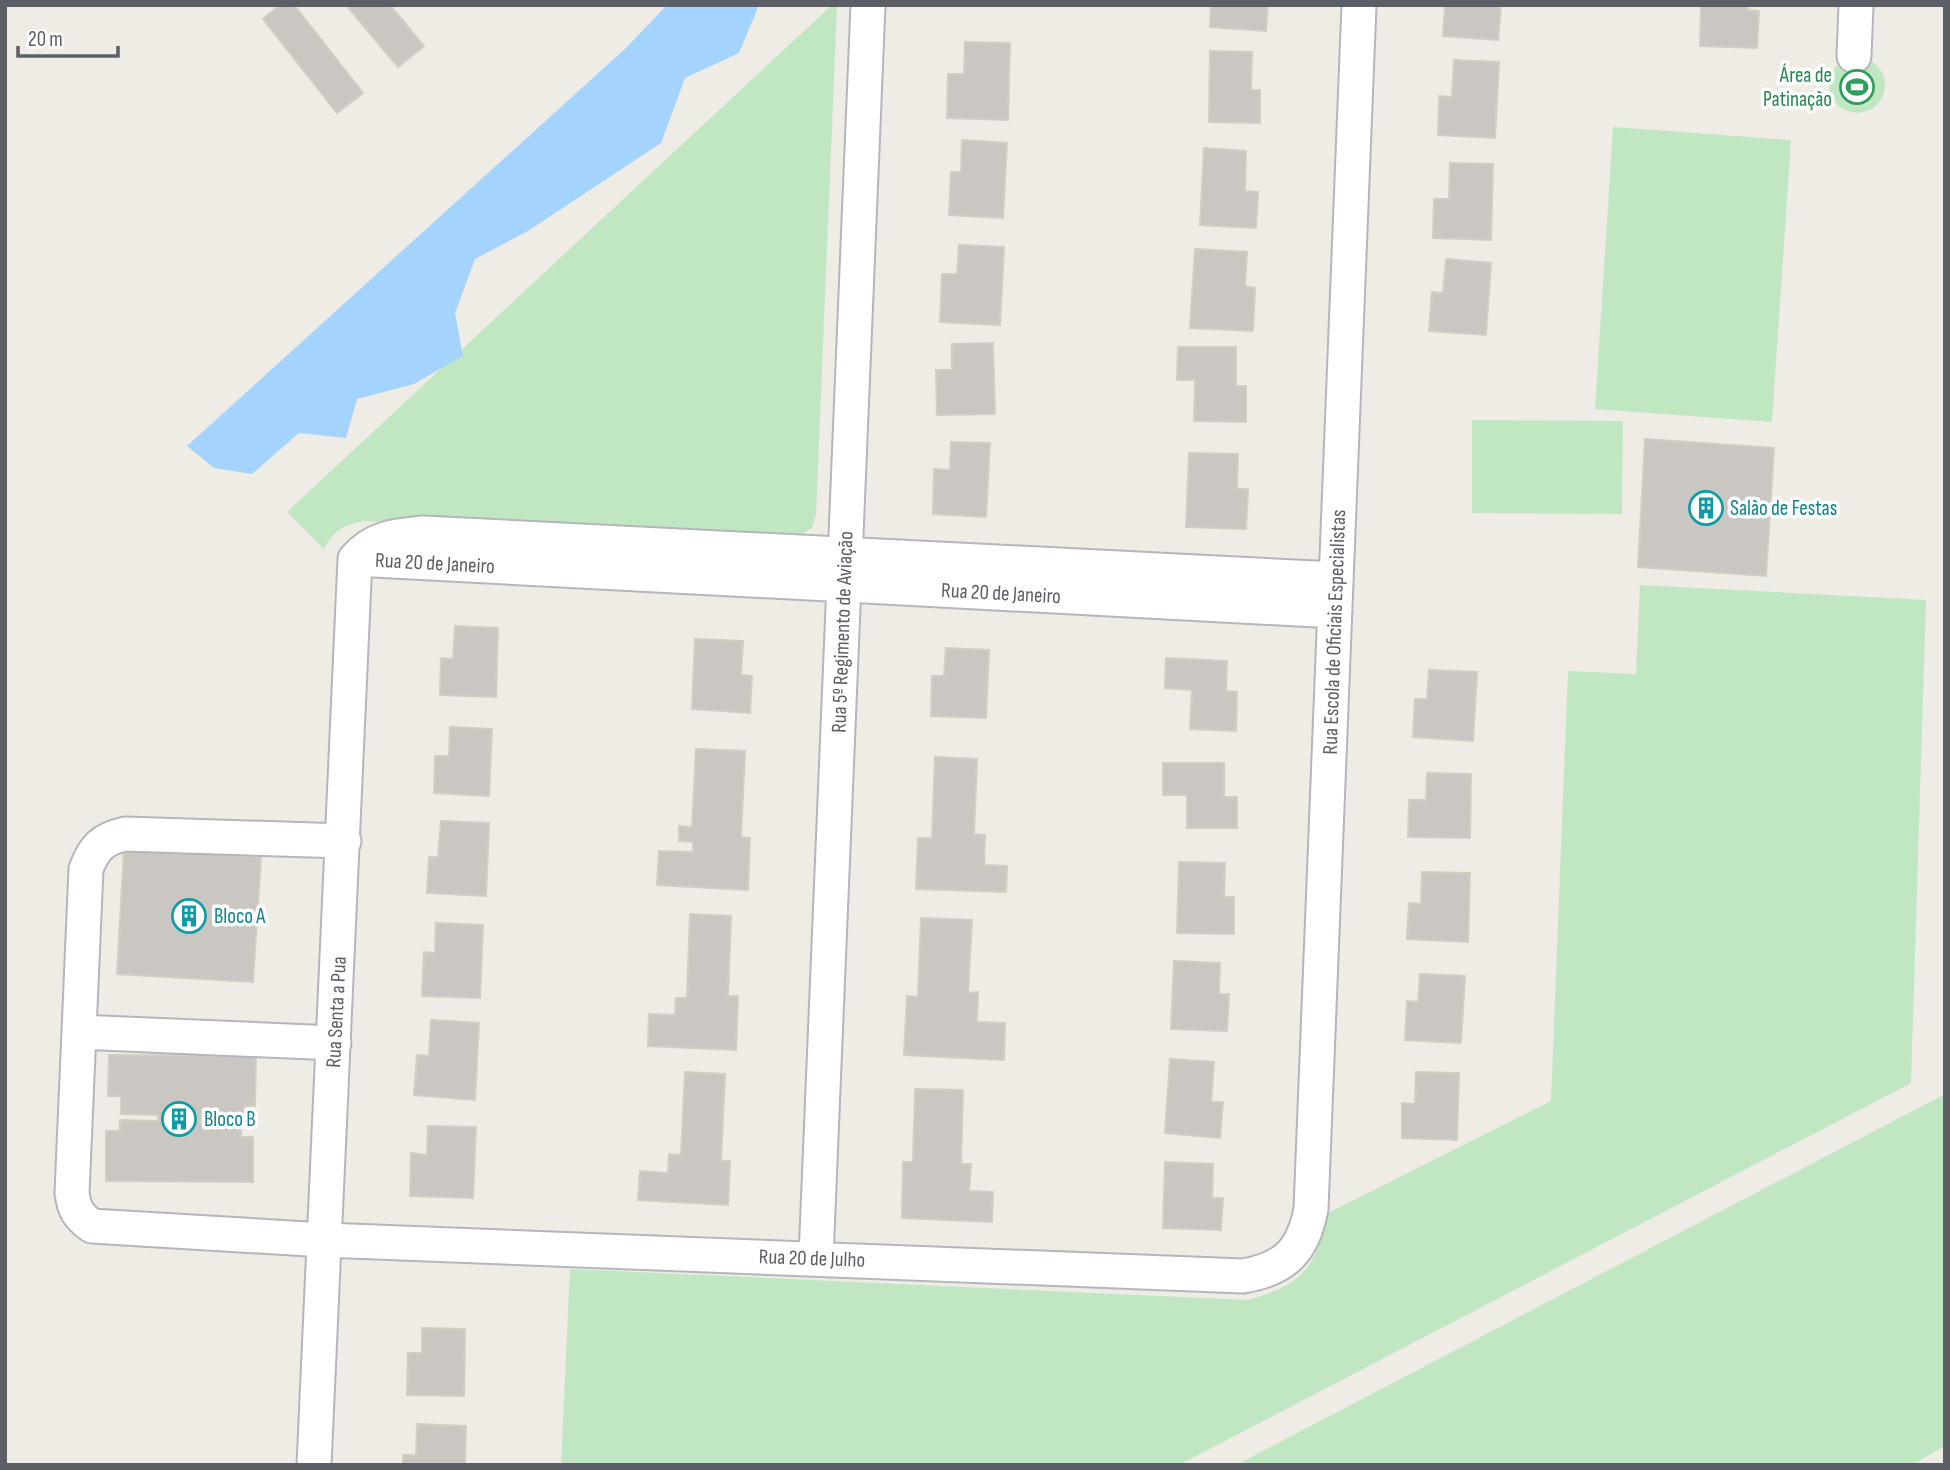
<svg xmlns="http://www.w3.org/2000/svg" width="1950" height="1470" viewBox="0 0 1950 1470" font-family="'Sofia Sans Condensed',sans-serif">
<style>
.green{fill:#c1e6c2}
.water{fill:#a4d4fe}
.building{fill:#cac6c1;stroke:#d3cec2;stroke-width:2}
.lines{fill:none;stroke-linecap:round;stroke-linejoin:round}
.street-casing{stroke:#b5b6bb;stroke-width:37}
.street{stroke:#fff;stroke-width:33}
.labels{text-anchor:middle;stroke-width:7;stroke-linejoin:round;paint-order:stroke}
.leisure-label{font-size:21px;fill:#27864d;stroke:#fff;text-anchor:end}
.culture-label{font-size:21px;fill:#0d838f;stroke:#fff;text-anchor:start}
.street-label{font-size:21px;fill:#5c5f65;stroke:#fff}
</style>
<rect width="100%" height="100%" fill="#eeece4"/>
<!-- green -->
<path class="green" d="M832 5H837L816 515 812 528 794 538 364 521C343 525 334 530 324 549L287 512Z
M1829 85a28 28 0 1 1 56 0a28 28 0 1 1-56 0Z
M1613 127 1791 140 1772 422 1595 409Z
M1472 420 1623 421 1622 514 1472 513Z
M1640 585 1926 600 1911 1083 1179 1465H561L570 1269 1248 1300C1301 1285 1317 1269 1326 1214L1551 1101 1568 671 1636 674Z
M1945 1094V1446L1912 1465H1236Z"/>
<!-- water -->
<path class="water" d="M667 5H759L739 53 685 78 661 143 528 231 475 259 455 313 463 356 414 384 357 399 346 438 299 433 252 474 214 468 187 446 627 47Z"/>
<!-- building -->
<path class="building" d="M280 5H294L363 93 337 113 263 19Z
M346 5H390L424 46 398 67Z
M1211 5H1268L1266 31 1210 27Z
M1445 5H1501L1498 40 1443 36Z
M1701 5H1748V10L1759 11 1757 48 1700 46Z
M965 42 1010 43 1008 120 947 118 948 74H964Z
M1210 51 1252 52 1251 90H1260V123L1209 122Z
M1454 60 1499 62 1495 138 1438 135 1439 96 1452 97Z
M962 140 1007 143 1003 218 949 215 951 172H961Z
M1204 148 1246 151 1245 191 1258 192 1256 228 1200 225Z
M1450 163 1493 164 1491 240 1433 238 1434 199H1449Z
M959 245 1004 247 1000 325 940 322 942 274H957Z
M1195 249 1247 252 1245 286 1255 288 1253 331 1190 328Z
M1446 259 1491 263 1486 335 1429 331 1432 292 1443 293Z
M993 343 995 414 937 415 936 370H952V344Z
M1178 347H1236V386H1246V422L1194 421 1195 380H1177Z
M1645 439 1774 448 1766 576 1638 567Z
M951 442 990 443 986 517 933 514 934 469 950 470Z
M1189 453 1238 454 1237 489H1248L1246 529 1186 527Z
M455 626 498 628 496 697 440 695 441 658 453 659Z
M695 639 743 641 741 675 752 676 750 713 692 709Z
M946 648 989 650 986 718 931 716 932 676H944Z
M1166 658 1227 661 1226 691 1237 692 1236 731 1190 729 1192 690 1165 688Z
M1429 670 1477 672 1473 741 1413 737 1415 699H1427Z
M450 727 492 729 489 796 434 793 435 756H449Z
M696 749 745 751 741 837 750 838 748 890 657 885 659 851 693 852V842L679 841V826L692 827Z
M935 757 977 759 974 834 985 835 984 865 1007 866 1006 892 916 889 918 838H932Z
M1163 763H1224V797H1237V828H1187V795H1163Z
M1427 773 1471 774 1470 838 1408 837 1409 800H1426Z
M441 821 489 823 486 896 427 893 429 857H438Z
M124 849 261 857 253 982 117 974Z
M1179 862 1225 863 1224 897H1234V934L1177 933Z
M1422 872 1470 873 1468 942 1407 939 1409 903 1421 904Z
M690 914 731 916 728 996H738L736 1050 648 1046 649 1014 675 1015 676 998H687Z
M921 918 972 920 968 993 978 992 977 1022 1005 1023 1004 1060 904 1055 907 996 918 997Z
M436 923 483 925 480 998 422 996 424 952 435 953Z
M1174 961 1220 963 1219 994H1229L1227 1031 1171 1029Z
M1420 974 1465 976 1461 1043 1405 1040 1407 1001 1418 1002Z
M431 1020 479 1023 475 1100 414 1095 417 1055 429 1056Z
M109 1055 256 1056 255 1106H244V1118L201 1117V1124H241V1137H253V1182L106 1181V1131H120V1120L158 1121V1115L121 1114V1096H108Z
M1170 1059 1214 1062 1211 1102H1223L1220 1138 1165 1133Z
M685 1072 725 1074 721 1161H730L728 1205 638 1200 640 1171 668 1173 669 1154 681 1155Z
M1416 1072 1459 1073 1457 1140 1402 1138V1103L1415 1104Z
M915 1089 963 1090 961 1164H971L969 1191 993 1192 992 1222 902 1218 903 1162H913Z
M428 1126 476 1127 473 1198 410 1196 411 1153 427 1155Z
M1165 1162 1213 1164 1212 1198H1223L1221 1230 1163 1228Z
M422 1328 465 1329 464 1396 407 1395 408 1353H422Z
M417 1424 466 1426 465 1465H403V1455H416Z"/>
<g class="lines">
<!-- street casing -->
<g class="street-casing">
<path id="street" d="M1854 56 1856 5
M355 559C374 537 395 536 423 533L1336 579
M355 559 1335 611
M344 841 125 834C102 839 94 848 86 869L72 1193C74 1209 78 1216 92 1226L325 1240 1243 1276C1285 1269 1303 1251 1311 1209L1359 5
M79 1032 334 1043
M816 1258 868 5
M314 1465 355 559"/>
</g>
<!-- street -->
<use href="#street" class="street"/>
</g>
<!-- icons -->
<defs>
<g id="stadium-ring" transform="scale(1.75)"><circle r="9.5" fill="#fff" stroke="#2e9e5b" stroke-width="1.5"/><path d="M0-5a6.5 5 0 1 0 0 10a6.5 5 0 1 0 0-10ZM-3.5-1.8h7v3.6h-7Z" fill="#2e9e5b"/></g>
<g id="building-ring" transform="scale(1.75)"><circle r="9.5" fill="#fff" stroke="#0f9aa8" stroke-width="1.5"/><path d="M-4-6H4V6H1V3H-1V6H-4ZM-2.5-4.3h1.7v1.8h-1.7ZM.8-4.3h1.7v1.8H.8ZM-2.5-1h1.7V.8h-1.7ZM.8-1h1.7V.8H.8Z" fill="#0f9aa8"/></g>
</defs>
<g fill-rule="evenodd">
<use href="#stadium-ring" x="1857" y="87"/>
<use href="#building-ring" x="1706" y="508"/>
<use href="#building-ring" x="189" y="916"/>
<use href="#building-ring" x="179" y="1119"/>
</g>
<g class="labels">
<!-- leisure labels -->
<g class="leisure-label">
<text x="1832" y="82">Área de<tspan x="1832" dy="24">Patinação</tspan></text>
</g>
<!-- culture labels -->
<g class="culture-label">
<text x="1730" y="515">Salão de Festas</text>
<text x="214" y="923">Bloco A</text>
<text x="204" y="1126">Bloco B</text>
</g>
<!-- street labels -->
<g class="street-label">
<text transform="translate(435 563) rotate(3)" y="7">Rua 20 de Janeiro</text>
<text transform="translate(1001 593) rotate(3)" y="7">Rua 20 de Janeiro</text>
<text transform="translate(842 632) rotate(-88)" y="7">Rua 5º Regimento de Aviação</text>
<text transform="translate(1334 632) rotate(-88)" y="7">Rua Escola de Oficiais Especialistas</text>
<text transform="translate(336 1012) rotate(-87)" y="7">Rua Senta a Pua</text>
<text transform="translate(812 1258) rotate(2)" y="7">Rua 20 de Julho</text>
</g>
</g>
<!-- border -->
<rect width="1950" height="1470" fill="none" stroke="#5c5f65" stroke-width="14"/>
<!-- scale -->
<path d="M18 46v10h100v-10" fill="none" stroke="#5c5f65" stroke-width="3.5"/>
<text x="28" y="46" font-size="21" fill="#5c5f65" stroke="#ffffff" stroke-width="5" paint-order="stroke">20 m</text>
</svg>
